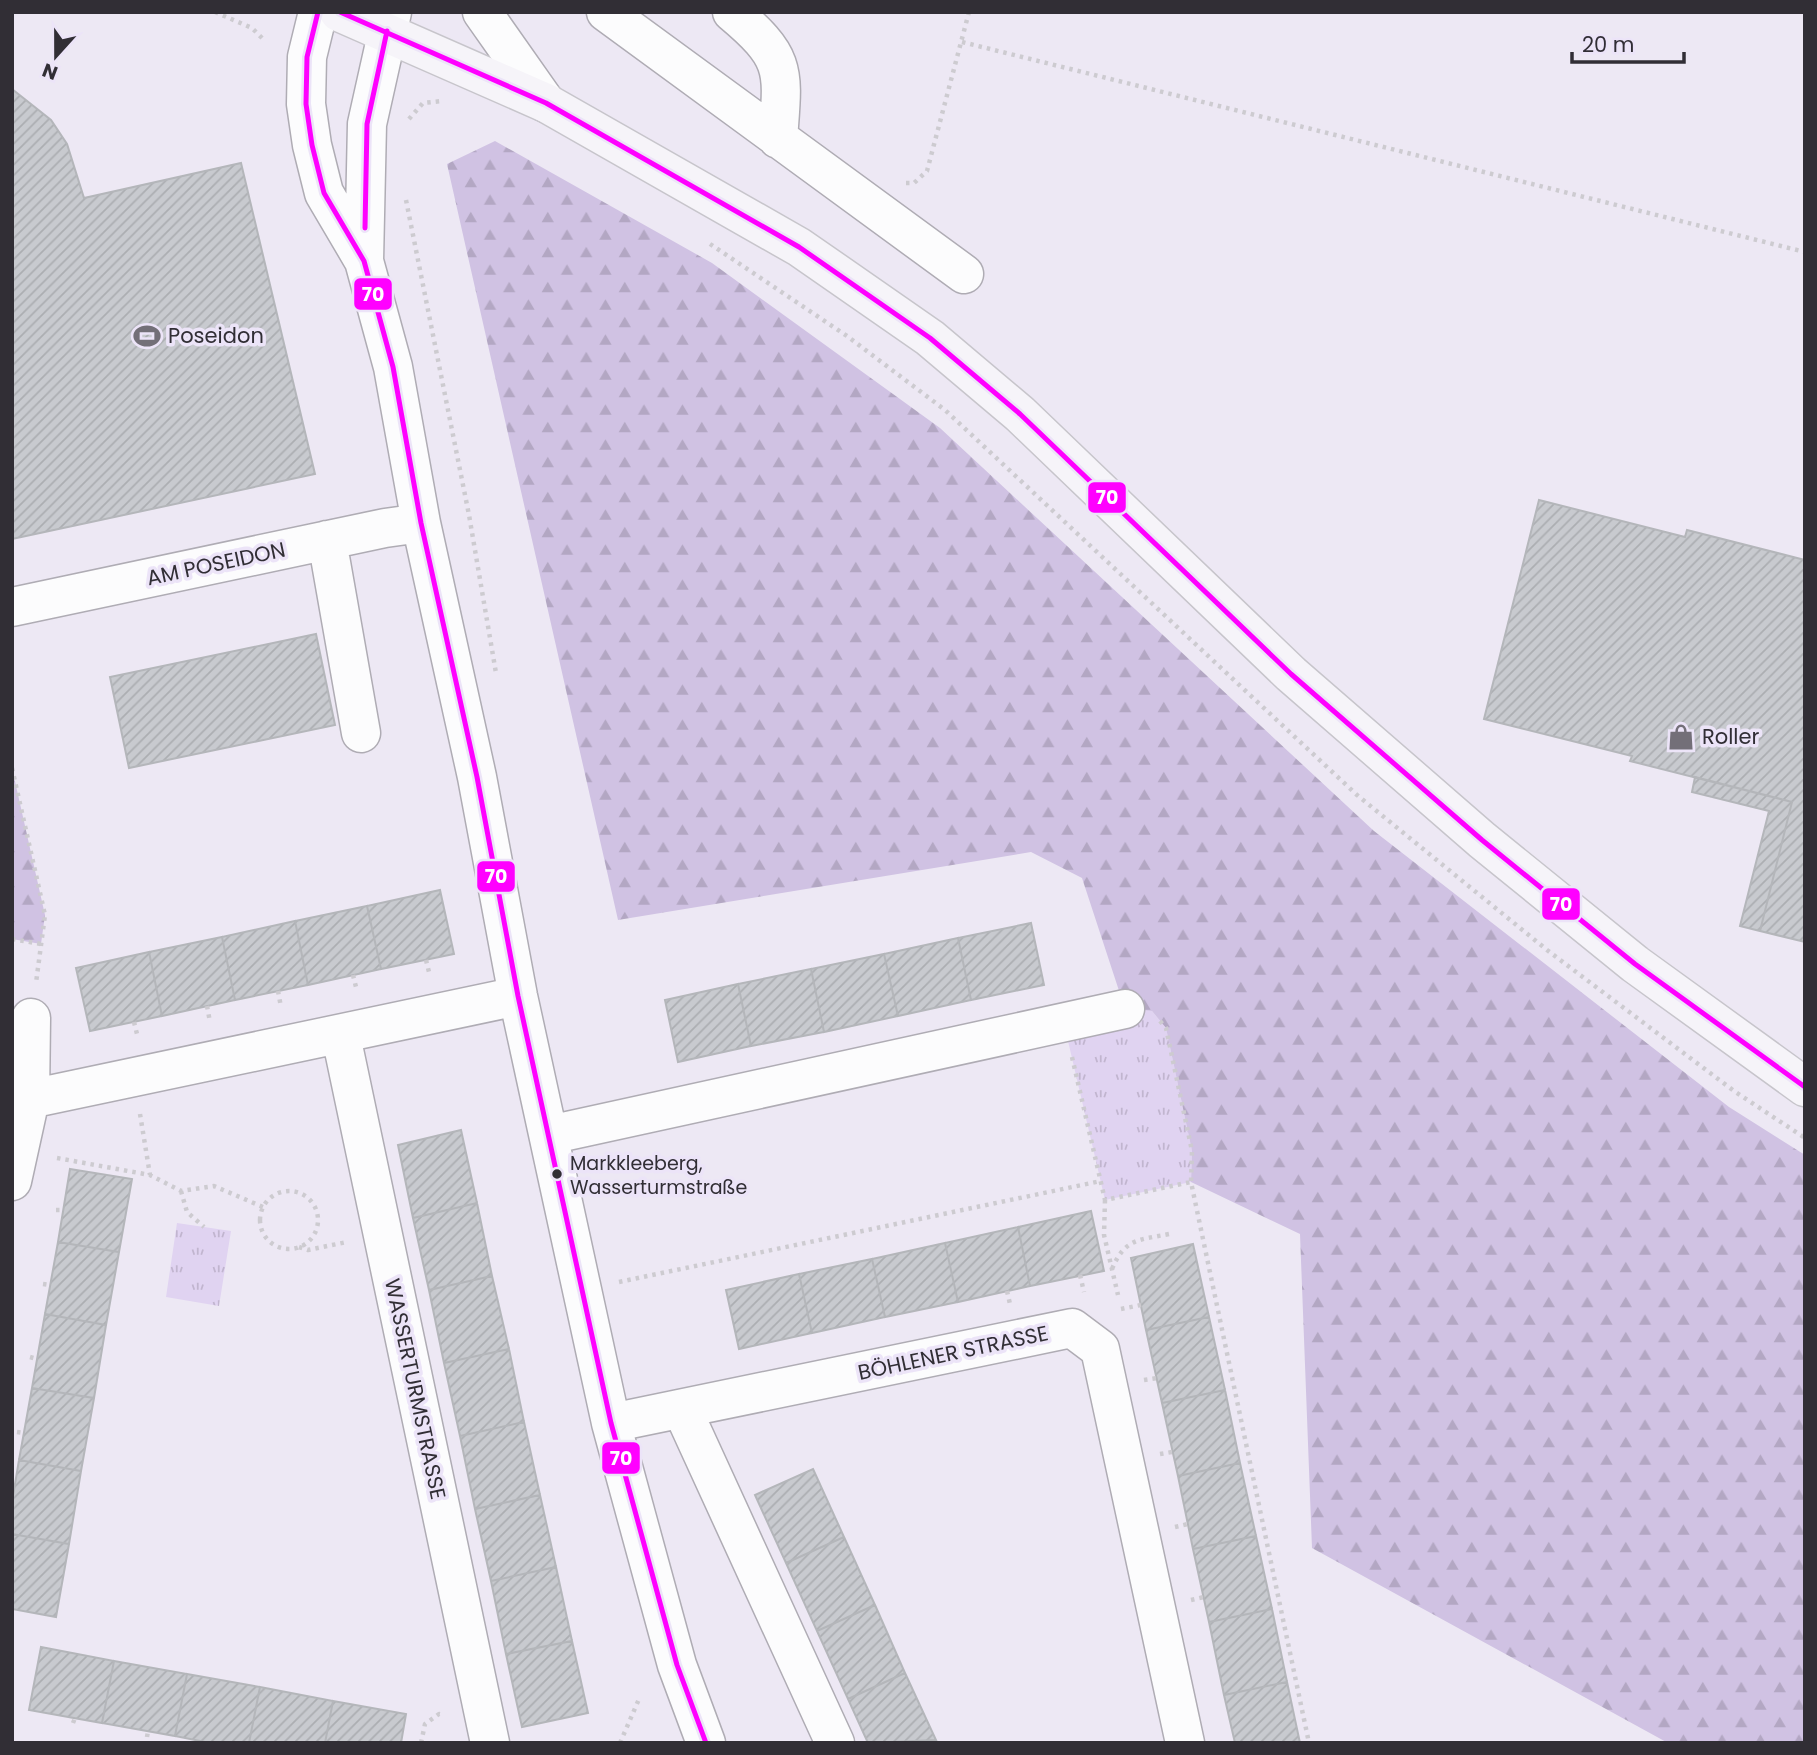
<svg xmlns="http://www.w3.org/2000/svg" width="1817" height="1755" viewBox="0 0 1817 1755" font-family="Poppins,sans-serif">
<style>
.grass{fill:url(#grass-tufts)}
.forest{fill:url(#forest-firs)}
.building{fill:url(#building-hatch);stroke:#b4b6ba;stroke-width:2}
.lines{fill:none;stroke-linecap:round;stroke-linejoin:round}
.minor-casing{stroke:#afacb4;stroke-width:41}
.major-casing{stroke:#c7c5cb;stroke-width:41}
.path{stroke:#cdcbd0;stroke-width:4.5;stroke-dasharray:3.5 5;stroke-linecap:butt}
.minor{stroke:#fcfcfd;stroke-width:38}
.major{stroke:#f6f4f9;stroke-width:38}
.bus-1-casing{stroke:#ece4f8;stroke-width:10}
.bus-1{stroke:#f0f;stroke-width:5}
.bus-dot{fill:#312e35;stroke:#ece4f8;stroke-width:2.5}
.labels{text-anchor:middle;stroke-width:7;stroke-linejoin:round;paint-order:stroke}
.bus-label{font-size:19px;fill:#312e35;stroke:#ece4f8;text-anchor:start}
.poi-label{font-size:21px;fill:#312e35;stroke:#ece4f8;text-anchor:start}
.street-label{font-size:21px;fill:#312e35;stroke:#ece4f8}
.line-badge{stroke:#ece4f8;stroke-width:2.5}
.badge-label{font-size:19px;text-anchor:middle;font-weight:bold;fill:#fff}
</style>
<defs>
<pattern id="grass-tufts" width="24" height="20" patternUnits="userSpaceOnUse" patternTransform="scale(1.75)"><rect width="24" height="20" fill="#e0d3f1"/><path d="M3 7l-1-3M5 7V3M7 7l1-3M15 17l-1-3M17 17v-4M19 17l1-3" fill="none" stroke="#c1b5cf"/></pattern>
<pattern id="forest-firs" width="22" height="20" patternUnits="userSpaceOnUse" patternTransform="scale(1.75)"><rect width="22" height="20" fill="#d0c2e3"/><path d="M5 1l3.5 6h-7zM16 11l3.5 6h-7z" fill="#b3a7c3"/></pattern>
<pattern id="building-hatch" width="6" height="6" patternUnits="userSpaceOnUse" patternTransform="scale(1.75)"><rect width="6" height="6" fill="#c8cacf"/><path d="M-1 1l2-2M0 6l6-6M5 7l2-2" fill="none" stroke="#acaeb2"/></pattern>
</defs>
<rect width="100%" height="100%" fill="#ede8f4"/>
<!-- grass -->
<path class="grass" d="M1125 1009 1152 1011 1166 1028 1192 1151 1191 1182 1105 1200 1068 1041Z
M177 1223 231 1231 219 1306 166 1297Z"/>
<!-- forest -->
<path class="forest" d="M495 141 712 263 940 428 1374 831 1729 1107 1805 1155V1743H1668L1312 1548 1300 1234 1191 1182 1192 1151 1166 1028 1152 1011 1125 1009 1082 878 1031 852 618 920 447 164Z
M12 768 45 915 41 944 12 939Z"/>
<!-- building -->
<path class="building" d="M12 89 51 120 67 144 84 198 241 163 315 474 12 539Z
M1539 500 1685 537 1687 530 1805 560V942L1760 931 1792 802 1630 761 1632 756 1484 719Z
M316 634 335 725 129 768 110 677Z
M1695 777 1792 802 1760 931 1740 926 1769 811 1692 792Z
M440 890 454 954 381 969 367 906Z
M367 906 381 969 308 985 295 921Z
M295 921 308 985 235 1000 222 937Z
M1031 923 1044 985 971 1000 958 938Z
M222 937 235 1000 162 1016 149 952Z
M958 938 971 1000 898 1016 884 954Z
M149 952 162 1016 90 1031 76 968Z
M884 954 898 1016 824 1032 811 969Z
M811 969 824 1032 751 1046 738 984Z
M738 984 751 1046 678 1062 665 1000Z
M461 1130 477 1203 413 1218 398 1145Z
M70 1169 132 1179 119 1252 58 1242Z
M477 1203 492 1276 429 1290 413 1218Z
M1091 1211 1104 1271 1030 1286 1018 1227Z
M1018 1227 1030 1286 958 1302 945 1243Z
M58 1242 119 1252 106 1325 45 1314Z
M945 1243 958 1302 885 1317 872 1259Z
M1193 1244 1209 1317 1146 1330 1131 1258Z
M872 1259 885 1317 812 1333 799 1274Z
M799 1274 812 1333 739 1349 726 1290Z
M492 1276 509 1349 444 1363 429 1290Z
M45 1314 106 1325 94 1398 32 1388Z
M1209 1317 1225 1390 1162 1403 1146 1330Z
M509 1349 524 1422 460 1436 444 1363Z
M32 1388 94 1398 81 1471 19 1460Z
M1225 1390 1240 1463 1178 1476 1162 1403Z
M524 1422 540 1495 475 1509 460 1436Z
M19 1460 81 1471 69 1544 12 1534V1502Z
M1240 1463 1256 1536 1193 1549 1178 1476Z
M813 1469 844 1537 786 1563 755 1495Z
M540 1495 556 1567 491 1581 475 1509Z
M12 1534 69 1544 56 1617 12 1609Z
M1256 1536 1272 1609 1209 1622 1193 1549Z
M844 1537 875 1605 817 1631 786 1563Z
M556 1567 572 1641 506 1654 491 1581Z
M875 1605 905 1673 848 1699 817 1631Z
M1272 1609 1287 1682 1224 1695 1209 1622Z
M572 1641 588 1713 522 1727 506 1654Z
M41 1647 114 1661 102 1723 29 1710Z
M114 1661 187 1674 175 1736 102 1723Z
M905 1673 936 1740 868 1743 848 1699Z
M187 1674 260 1687 249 1743H210L175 1736Z
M1287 1682 1300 1743H1235L1224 1695Z
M260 1687 333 1701 325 1743H249Z
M333 1701 406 1714 401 1743H325Z"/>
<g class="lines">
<!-- minor casing -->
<g class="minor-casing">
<path id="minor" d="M318 12 307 57 306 104 312 145 324 193 364 261 393 367 421 523 477 777 518 996 611 1423 677 1665 706 1743
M482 12 546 103
M606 12 964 274
M732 12C788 59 783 70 778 139
M364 261 367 124 392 12
M327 540 361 733
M12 607 385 528 421 523
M341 1036 490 1743
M30 1099 518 996
M549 1135 1125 1009
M12 1181 30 1099 31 1018
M682 1409 835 1743
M611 1423 1072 1328 1100 1349 1185 1743"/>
</g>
<!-- major casing -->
<g class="major-casing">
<path id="major" d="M339 12 546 103 799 247 930 338 1020 414 1291 674 1482 840 1635 964 1805 1087"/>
</g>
<!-- path -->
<path class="path" d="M215 12 252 28 265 41
M962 42 1805 252
M409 119 423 103 442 101
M906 183H914L927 171 969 12
M406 200 469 515 496 673
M710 244 847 336 945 410 1357 795 1547 950 1734 1091 1805 1138
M12 768 45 915 36 983
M12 939 41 944
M426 960 430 976
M353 975 357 991
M278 991 281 1007
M207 1006 210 1022
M1160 1021 1166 1028 1192 1151 1191 1182 1309 1743
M134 1022 138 1038
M1072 1057 1105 1200 1191 1182
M140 1114 150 1175
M57 1158 150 1175 181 1191 214 1186 263 1207
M181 1191 187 1212 204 1227
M260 1220a29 29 0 1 1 58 0a29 29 0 1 1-58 0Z
M1105 1200 1104 1235 1118 1295
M56 1210H63
M299 1247 308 1250 347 1242
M1112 1269C1125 1238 1139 1240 1169 1234
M1080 1275 1084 1292
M619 1282 1101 1181
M43 1284 50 1285
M1007 1291 1010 1304
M1121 1309 1141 1305
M30 1357 37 1359
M1144 1380 1157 1378
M17 1432 24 1433
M1160 1454 1172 1452
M1175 1527 1188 1524
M1191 1600 1204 1597
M73 1723 75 1718
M147 1737 148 1731
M421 1743 425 1724 439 1714 444 1715
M620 1743 639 1699"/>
<!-- minor -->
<use href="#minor" class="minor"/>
<!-- major -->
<use href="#major" class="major"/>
<!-- bus-1 casing -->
<g class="bus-1-casing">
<path id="bus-1" d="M318 12 307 57 306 104 312 145 324 193 364 261 393 367 421 523 477 777 518 996 611 1423 677 1665 706 1743
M340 12 546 103 799 247 930 338 1020 414 1291 674 1482 840 1635 964 1805 1087
M365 228 367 124 387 31"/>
</g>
<!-- bus-1 -->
<use href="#bus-1" class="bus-1"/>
</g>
<!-- icons -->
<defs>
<g id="stadium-bare" transform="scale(2.1)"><path d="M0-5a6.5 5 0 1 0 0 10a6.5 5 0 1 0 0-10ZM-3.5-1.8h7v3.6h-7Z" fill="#736f78" stroke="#ece4f8" stroke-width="2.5" paint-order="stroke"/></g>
<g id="shop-bare" transform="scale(2.1)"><path d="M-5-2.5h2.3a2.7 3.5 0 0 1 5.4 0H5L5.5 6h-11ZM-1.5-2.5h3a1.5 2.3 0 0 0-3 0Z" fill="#736f78" stroke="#ece4f8" stroke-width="2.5" paint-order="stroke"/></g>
</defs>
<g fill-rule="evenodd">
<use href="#stadium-bare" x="147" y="336"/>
<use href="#shop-bare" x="1681" y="737"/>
</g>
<!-- markers -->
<circle class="bus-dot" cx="557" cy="1174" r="6"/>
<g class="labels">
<!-- bus labels -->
<g class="bus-label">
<text x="570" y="1170">Markkleeberg,<tspan x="570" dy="24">Wasserturmstraße</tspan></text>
</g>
<!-- poi labels -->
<g class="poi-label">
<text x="168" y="343">Poseidon</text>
<text x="1702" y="744">Roller</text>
</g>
<!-- street labels -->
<g class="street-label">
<text transform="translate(216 564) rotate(-12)" y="7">AM POSEIDON</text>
<text transform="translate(953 1353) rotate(-12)" y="7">BÖHLENER STRASSE</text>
<text transform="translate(415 1389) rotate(78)" y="7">WASSERTURMSTRASSE</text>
</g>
</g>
<g class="line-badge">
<rect x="353" y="277" width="40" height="34" rx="7" fill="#f0f"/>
<rect x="1087" y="481" width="40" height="33" rx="7" fill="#f0f"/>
<rect x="476" y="860" width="40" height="33" rx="7" fill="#f0f"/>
<rect x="1541" y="887" width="40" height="34" rx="7" fill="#f0f"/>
<rect x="601" y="1441" width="40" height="34" rx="7" fill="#f0f"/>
</g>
<g class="badge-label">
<text x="373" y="301">70</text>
<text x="1107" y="504">70</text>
<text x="496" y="883">70</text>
<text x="1561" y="911">70</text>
<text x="621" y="1465">70</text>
</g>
<!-- border -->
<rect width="1817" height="1755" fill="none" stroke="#312e35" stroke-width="28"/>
<!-- north arrow -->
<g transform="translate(56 56) rotate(201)" stroke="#ece4f8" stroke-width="5" paint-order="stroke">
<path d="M0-5L12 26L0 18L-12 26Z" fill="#312e35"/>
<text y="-10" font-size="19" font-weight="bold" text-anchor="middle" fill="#312e35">N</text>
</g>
<!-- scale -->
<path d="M1572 52v10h112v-10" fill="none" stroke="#312e35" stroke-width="3.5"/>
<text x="1582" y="52" font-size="21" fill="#312e35" stroke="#ece4f8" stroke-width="5" paint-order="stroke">20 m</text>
</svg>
